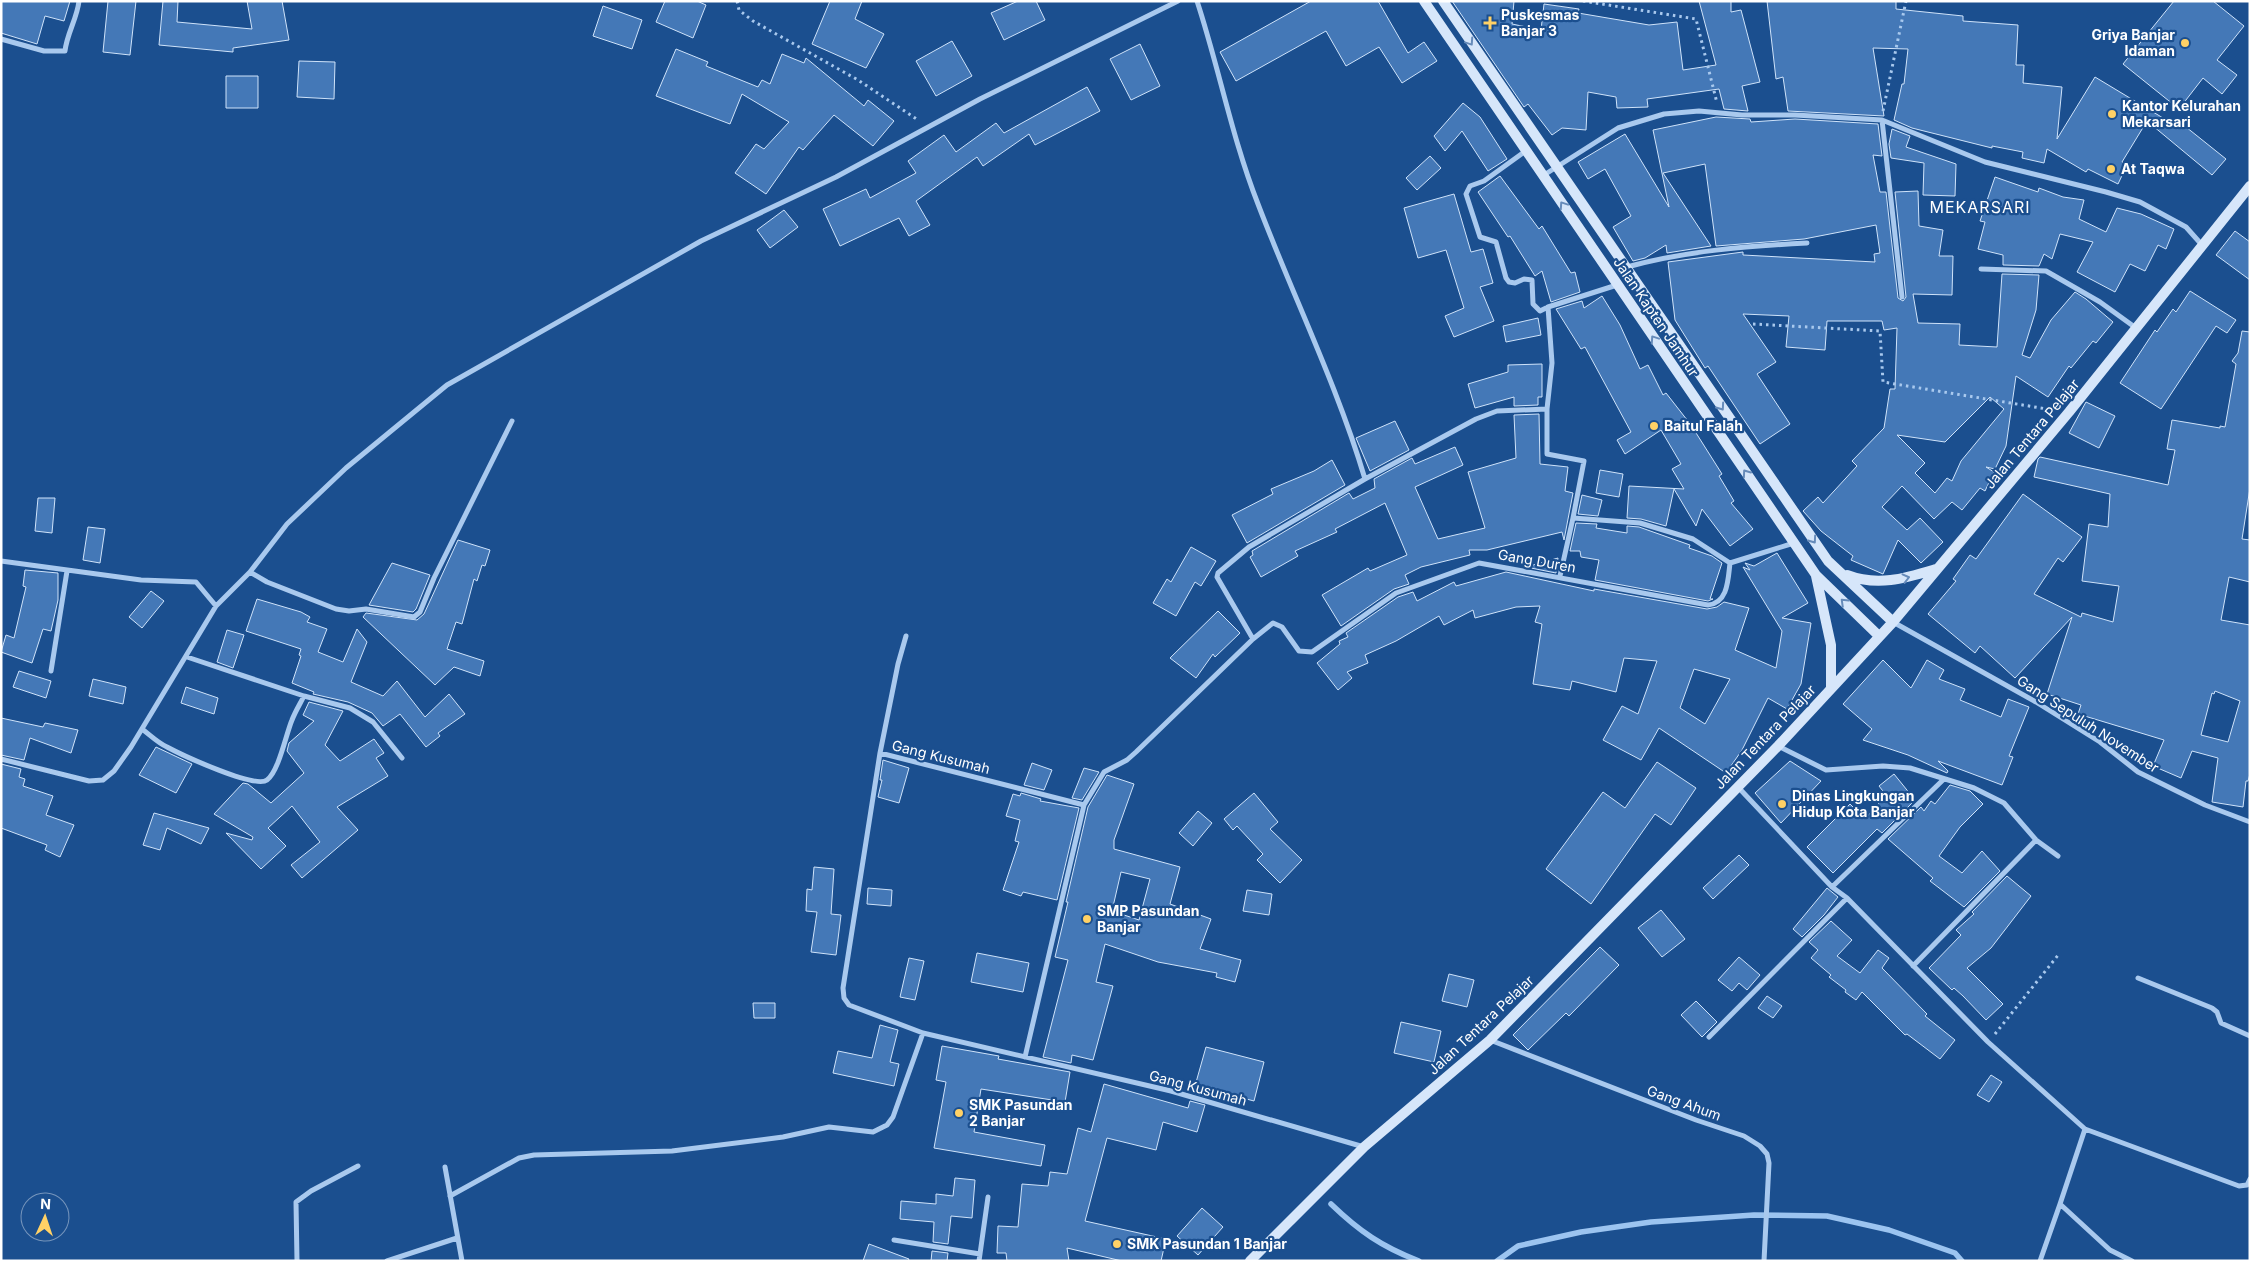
<svg xmlns="http://www.w3.org/2000/svg" width="2251" height="1262" viewBox="0 0 2251 1262" font-family="Inter,sans-serif">
<style>
.lines{fill:none;stroke-linecap:round;stroke-linejoin:round}
.stream{stroke:#9cc4f0;stroke-width:5.5}
.building{fill:#4478b7;stroke:#cfe3fa;fill-rule:evenodd}
.path{stroke:#a9c9ee;stroke-width:3;stroke-dasharray:2.5 4;stroke-linecap:butt}
.street{stroke:#a9c9ee;stroke-width:5}
.secondary{stroke:#d6e6fa;stroke-width:10}
.oneway{stroke:#668bba}
.poi-dot{fill:#ffd166;stroke:#1b4f8f;stroke-width:2}
.labels{text-anchor:middle;stroke-width:4.5;stroke-linejoin:round;paint-order:stroke}
.poi-label{font-size:14px;font-weight:bold;fill:#fff;stroke:#1b4f8f;text-anchor:start}
.street-label{font-size:14px;fill:#fff;stroke:#1b4f8f}
.quarter-label{font-size:16px;letter-spacing:1px;fill:#fff;stroke:#1b4f8f}
</style>
<rect width="100%" height="100%" fill="#1b4f8f"/>
<g class="lines">
<!-- stream -->
<path class="stream" d="M1331 1204C1359 1231 1382 1247 1419 1261
M1497 1261 1518 1246 1581 1232 1651 1222 1754 1215 1827 1216 1889 1230 1955 1253 1962 1261"/>
</g>
<!-- building -->
<path class="building" d="M1 1H70L64 21 45 16 37 44 1 33Z
M108 1H136L130 55 103 52Z
M163 1H178L177 22 252 29 247 1H282L289 40 233 48V52L159 45Z
M665 1H697L706 5 693 38 656 22Z
M830 1H862L855 19 884 34 866 68 812 44Z
M1018 1H1036L1045 20 1004 40 991 13Z
M1311 1H1378L1408 53 1424 42 1437 61 1402 83 1379 47 1346 66 1326 31 1236 81 1220 52Z
M1452 1H1514L1512 24 1541 30 1544 4 1579 9 1578 13 1649 25 1677 22 1683 70 1716 65 1699 1H1731V12L1741 10 1760 82 1742 86 1748 111 1724 109 1719 89 1647 99 1648 107 1617 108 1616 97 1588 92 1586 130 1562 128 1552 135 1528 104 1524 107Z
M1767 1H1896V9L1963 16V21L2018 25 2016 65H2024L2023 83 2062 87 2057 139 2095 77 2178 127 2181 123 2226 159 2212 175 2147 121 2122 162 2127 165 2118 184 2088 169 2086 172 2047 149 2044 163 2022 158 2023 152 1992 146V148L1912 128 1894 120 1902 84H1904L1908 49 1873 48 1884 116 1788 111 1783 77 1776 79Z
M2174 1H2213L2244 26 2217 60 2237 75 2222 94 2203 78 2179 109 2123 64Z
M603 6 642 20 632 49 593 36Z
M952 41 972 76 936 96 916 61Z
M1140 44 1160 86 1131 100 1110 59Z
M676 49 708 62 706 66 758 87 762 80 770 84 782 54 804 63 806 58 864 106 868 100 894 121 873 146 834 115 803 150 799 147 766 194 735 173 756 144 764 149 789 122 742 94 730 124 656 96Z
M299 61 335 62 334 99 297 97Z
M226 76H258V108H226Z
M1087 87 1100 111 1035 145 1029 134 983 166 977 157 916 201 930 225 909 236 899 218 840 246 823 209 866 189 870 198 916 173 908 161 944 135 956 152 996 123 1004 133Z
M1463 103 1480 117 1507 159 1488 171 1462 131 1445 151 1434 136Z
M1716 117 1750 119 1751 122 1795 119 1878 124 1882 156 1873 155 1880 192H1886L1898 298 1903 301 1906 297 1895 192 1918 191 1919 226 1943 230 1939 256H1953L1952 295 1913 294 1918 323 1960 324 1959 345 1997 347 2002 274 2039 275 2036 310 2022 355 2030 358 2051 320 2075 292 2086 299 2113 322 2096 343 2093 341 2071 368 2069 366 2048 397 2016 376 2006 446 1995 469 1986 467 1994 472 1985 491 1980 488 1962 510 1952 502 1934 519 1902 486 1882 507 1907 530 1920 518 1943 542 1921 563 1898 540 1883 574 1851 560 1853 556 1821 531 1803 511 1818 497 1823 503 1857 466 1852 461 1884 428 1890 389H1895L1897 328 1884 330 1882 321H1827L1825 350 1786 347 1789 316 1743 314 1776 362 1757 374 1790 424 1760 444 1708 366 1705 368 1675 320 1668 262 1743 252V255L1875 262 1874 254 1880 253 1876 225 1804 239 1716 246 1705 164 1663 173 1711 246 1667 253 1666 245 1645 258 1633 261 1613 227 1631 216 1605 169 1588 179 1578 162 1625 134 1669 207 1653 130ZM1990 397 2004 409 1961 461 1952 481 1947 478 1935 493 1915 473 1925 463 1897 435 1945 442Z
M1892 129 1910 136 1906 147 1956 164 1955 196 1923 195 1924 163 1891 158 1889 144Z
M1430 156 1441 168 1417 190 1406 178Z
M1500 176 1539 229 1542 226 1571 273 1575 272 1580 292 1551 302 1542 271 1535 276 1510 236 1508 237 1478 192Z
M1995 177 2038 192 2039 188 2063 197 2084 200 2079 219 2106 232 2117 208 2141 214 2174 229 2166 249 2158 245 2145 271 2130 264 2115 292 2077 272 2093 242 2060 234 2052 259 2044 254 2039 266 2003 265V255L1978 249 1985 222 1980 221Z
M1454 194 1471 252 1483 249 1493 283 1480 287 1494 321 1454 337 1445 316 1464 308 1446 250 1418 258 1404 208Z
M784 210 798 227 770 248 757 230Z
M2235 231 2250 242V280L2216 255Z
M2190 291 2236 320 2227 333 2216 326 2161 409 2120 383 2155 330 2157 332 2173 309 2176 312Z
M1602 296 1620 325 1640 369 1648 365 1663 395 1666 393 1691 425 1722 474 1719 476 1734 501 1731 503 1753 529 1730 546 1702 509 1696 526 1674 489 1666 526 1641 519 1627 518 1629 486 1684 489 1672 469 1681 464 1661 430 1625 454 1617 440 1631 432 1585 347 1581 349 1556 309 1582 301 1584 308Z
M1538 318 1541 335 1506 342 1503 326Z
M2242 331 2250 332V488L2242 539 2250 540V582L2229 577 2221 620 2250 625V774L2248 781H2246L2243 807 2212 802 2218 758 2192 751 2181 778 2153 766 2164 740 2078 714 2081 705 2047 694 2072 617 2015 678 1980 646 1975 653 1928 614 1956 581 1953 579 1970 555 1976 559 2023 494 2082 537 2063 562 2058 558 2034 594 2081 617 2082 613 2113 622 2119 586 2082 581 2089 524 2108 527 2110 494 2034 477 2038 459 2040 457 2168 485 2175 450 2167 449 2172 420 2220 428V426L2225 427 2236 364 2232 361 2238 353ZM2215 691 2240 701 2228 742 2201 735 2212 693 2214 694Z
M1542 364V397H1538V405L1514 406V397L1475 408 1468 384 1508 372V365Z
M2086 402 2115 416 2099 448 2069 433Z
M1539 414 1540 464 1568 467 1565 491 1573 493 1564 540 1562 532 1487 550H1469L1470 555 1421 567 1405 575 1409 584 1394 589 1341 626 1322 595 1368 568 1370 571 1407 555 1385 503 1335 529 1337 532 1295 551 1298 556 1261 577 1250 557 1253 555 1252 551 1349 493 1353 499 1375 488 1374 479 1412 458 1415 464 1455 447 1463 465 1415 487 1438 539 1485 528 1468 472 1516 458 1514 415Z
M1395 421 1409 450 1370 471 1356 438Z
M1332 460 1345 485 1247 543 1232 515 1273 494 1271 489 1314 471Z
M1600 470 1623 474 1619 497 1596 493Z
M1582 495 1602 500 1598 516 1578 514Z
M38 498H55L52 533 35 531Z
M1576 523 1597 524 1596 528 1627 533V526L1639 527 1690 545 1689 548 1712 556 1722 563 1710 599H1713L1708 601 1595 580 1599 560 1581 557 1580 551H1570Z
M88 527 105 529 100 563 83 560Z
M458 540 490 550 485 566 482 565 477 581 474 579 462 624 456 622 447 649 484 661 480 676 454 667 435 685 363 617 366 613 417 620 424 614Z
M1191 547 1216 561 1201 586 1195 582 1176 616 1153 603 1167 579 1171 582Z
M1777 553 1808 603 1782 618 1811 623 1801 684 1787 709 1768 698 1742 750 1726 773 1659 728 1641 760 1603 740 1622 706 1638 714 1657 661 1624 658 1616 692 1572 681 1570 690 1533 684 1542 624 1535 622 1540 606 1516 607 1475 618 1473 610 1444 625 1439 616 1396 641 1365 655 1368 663 1347 672 1352 678 1338 690 1317 663 1340 644 1339 641 1348 637 1346 633 1398 597 1413 592 1417 601 1454 582 1456 586 1506 572 1594 591V589L1707 609 1717 607 1724 602 1749 608 1735 650 1776 668 1782 631 1743 567 1750 570 1745 563 1754 566ZM1694 669 1730 679 1705 724 1680 708Z
M1558 558 1556 573 1526 567Z
M392 563 430 575 416 609 413 612 369 605Z
M25 570 58 573V600L51 631 43 629 32 663 1 652 6 635 14 638 26 587 23 586Z
M151 591 164 601 142 628 129 617Z
M257 599 301 612 310 617 307 622 327 629 318 652 343 662 357 629 367 642 351 682 383 696 397 681 425 717 449 694 465 714 438 733 440 736 426 747 400 714 383 726 372 713 348 702 313 694 314 692 292 683 301 656 299 655 301 649 246 631Z
M1218 611 1240 633 1215 657 1213 654 1196 678 1170 658Z
M227 630 244 635 233 668 217 662Z
M1883 660 1911 688 1927 660 1944 670 1939 679 1965 689 1960 700 2001 717 2008 699 2029 707 2009 756 2013 757 2002 785 1938 761 1948 771 1947 773 1908 755 1863 740 1872 729 1843 704Z
M19 671 51 681 46 698 13 687Z
M93 679 126 687 123 704 89 696Z
M186 687 218 698 214 714 181 703Z
M309 702 343 711 325 745 340 761 374 739 384 753 376 758 388 776 337 807 358 830 302 878 291 865 320 842 292 806 268 828 286 846 261 869 226 833 252 840 253 837 214 814 243 783 248 784 271 803 304 773 287 751 289 743 314 721 303 715Z
M1 718 43 727 45 723 78 730 71 753 30 738 24 760 1 755Z
M156 747 192 764 176 793 139 775Z
M883 760 909 768 899 803 878 797 882 780H880Z
M1790 761 1821 781 1781 823 1755 793Z
M1657 762 1696 788 1671 825 1655 814 1591 904 1546 869 1603 792 1625 808Z
M1032 763 1052 770 1044 790 1024 785Z
M1 764 21 769 19 777 25 779 23 786 53 796 46 815 74 825 60 857 45 850 47 845 1 828Z
M1084 768 1099 772 1082 800 1072 798Z
M1894 774 1915 800 1882 833 1877 829 1833 873 1807 847 1850 804 1865 819 1886 795 1879 786Z
M1107 775 1134 784 1114 840V849L1180 867 1170 904 1211 919 1200 949 1241 960 1235 982 1216 977 1217 973 1158 962 1105 944 1096 982 1113 986 1093 1060 1072 1055 1071 1063 1043 1057 1068 960 1055 957 1068 902H1066L1088 807ZM1121 872 1150 879 1139 920 1112 911Z
M1950 785 1970 791 1983 804 1960 827 1939 856 1962 873 1982 851 2000 871 1964 907 1930 881 1933 878 1888 839 1921 807 1924 811 1931 801 1935 804Z
M1021 793 1041 799 1040 801 1079 808 1057 900 1023 892 1021 896 1003 890 1019 842 1015 841 1020 820 1006 816 1013 794 1020 796Z
M1254 793 1278 822 1270 829 1302 860 1280 883 1257 860 1263 854 1237 826 1233 830 1224 819Z
M1198 811 1212 823 1193 846 1179 833Z
M154 813 209 828 201 844 167 828 160 850 143 845Z
M1739 855 1749 865 1713 899 1703 888Z
M814 867 834 869 831 914 841 915 836 955 811 952 817 912 806 911 807 889 812 890Z
M2007 876 2031 896 1991 948 1967 968 2003 1004 1986 1020 1963 996 1954 988 1952 990 1929 968 1961 935 1956 930 1974 914 1972 912Z
M868 888 892 890 891 906 867 904Z
M1827 888 1838 897 1824 915 1802 937 1793 929Z
M1247 890 1272 894 1269 915 1243 911Z
M1661 910 1685 939 1662 957 1638 928Z
M1831 921 1852 940 1837 956 1860 973 1878 950 1889 958 1882 968 1927 1014 1925 1016 1955 1040 1940 1059 1907 1034 1905 1035 1862 992 1856 1000 1845 992 1846 990 1829 977 1831 975 1811 958 1818 950 1809 942Z
M1600 947 1619 965 1569 1016 1566 1013 1528 1050 1513 1035Z
M977 953 1029 963 1023 992 971 982Z
M1739 957 1760 975 1747 990 1739 983 1732 991 1718 980Z
M909 958 924 961 915 1000 900 997Z
M1449 974 1474 980 1467 1007 1442 1001Z
M1767 996 1782 1006 1773 1018 1758 1008Z
M1696 1001 1717 1022 1702 1037 1681 1015Z
M753 1003H775V1018H754Z
M1401 1022 1441 1031 1434 1062 1394 1053Z
M880 1025 898 1030 890 1062 899 1064 894 1086 833 1073 838 1051 872 1058Z
M942 1046 999 1056 998 1059 1070 1072 1065 1102 981 1089 974 1132 1045 1145 1041 1166 934 1148 946 1082 936 1080Z
M1206 1047 1264 1062 1254 1101 1212 1090 1207 1097 1193 1093Z
M1991 1075 2002 1082 1989 1102 1977 1095Z
M1104 1084 1188 1108 1190 1101 1205 1105 1197 1132 1163 1122 1156 1150 1107 1138 1085 1221 1166 1239 1161 1261H1122L1067 1248 1069 1261H1007L1006 1253H997L998 1226 1018 1227 1022 1184 1048 1186 1050 1172 1067 1174 1078 1128 1091 1132Z
M955 1178 975 1180 972 1218 951 1216 948 1244 933 1242 934 1222 900 1219 901 1201 936 1204V1194L953 1196Z
M1202 1208 1223 1227 1198 1255 1177 1236Z
M869 1244 909 1259 908 1261H863Z
M932 1251 948 1253 947 1261H931Z"/>
<g class="lines">
<!-- path -->
<path class="path" d="M737 1 739 10 753 21 858 80 918 120
M1583 1 1696 19 1717 103
M1883 111 1906 1
M1753 324 1880 331 1883 382 2053 410
M1995 1034 2059 954"/>
<!-- street -->
<path class="street" d="M1197 1C1219 68 1232 138 1258 204 1293 296 1337 385 1365 479
M1 39 44 51H65C67 33 77 19 79 1
M1882 120 1902 297
M1527 150 1484 181 1470 186 1466 194 1480 237 1496 242 1506 278 1509 282 1515 283 1524 279 1532 280 1533 304 1540 311 1548 307 1552 363 1547 409V454L1584 461 1573 518
M1544 175 1618 128 1664 114 1699 111 1742 115H1795L1882 120 1985 162 2106 192 2140 202 2186 227 2202 245
M1627 267C1685 251 1747 246 1807 243
M1981 269 2046 271 2100 302 2136 328
M1548 307 1617 285
M1 561 141 580 196 582 216 606
M250 572 267 582 336 609 349 611 366 609 414 617 420 612 434 578 512 421
M1560 576 1573 518 1640 523 1693 539 1730 563
M1893 622 2036 702 2100 742 2138 772 2205 805 2250 822
M1253 639 1217 577 1218 573 1249 547 1365 479 1476 419 1497 411 1547 409
M187 657 304 696 350 708 373 722 402 758
M51 671 67 571
M142 729C150 735 158 743 167 747 182 755 255 789 267 780 279 771 286 734 292 720 295 712 300 704 304 696
M1778 746 1826 770 1883 766 1910 768 1974 788 2004 803 2036 840 2058 856
M880 753 898 664 906 636
M1 759 89 781 103 780 114 771 131 747 216 606 250 572 287 524 346 468 447 385 701 241 836 177 980 99 1178 1
M1737 786 1832 887 1847 898 1988 1042 2085 1129 2239 1186 2247 1185 2250 1179
M1084 805 1104 772 1127 760 1136 752 1253 639 1273 623 1282 627 1299 651 1312 652 1396 593 1479 563 1708 605C1728 603 1728 580 1730 563L1794 543
M1832 887 1944 779
M1913 966 2036 840
M2138 978 2212 1008 2217 1012 2221 1023 2250 1036
M1709 1037 1847 898
M1490 1040 1696 1120 1744 1136 1760 1146 1767 1154 1769 1163 1764 1261
M1025 1057 1084 805 880 753 843 988 844 998 849 1005 923 1033 1171 1091 1364 1147
M2085 1129 2060 1204 2110 1250 2132 1261
M445 1167 462 1261
M450 1196 519 1158 534 1155 672 1151 783 1137 829 1127 873 1132 887 1125 893 1117 923 1033
M894 1240 980 1254
M297 1261 296 1202 311 1191 358 1166
M387 1261 457 1238
M979 1261 988 1197
M2040 1261 2060 1204"/>
<!-- secondary -->
<path class="secondary" d="M1424 1 1816 575 1879 636
M1443 1 1828 561 1893 622
M1847 575C1878 587 1906 578 1936 569
M1816 576 1831 645V688
M1250 1261 1364 1147 1490 1040 1778 746 1893 622 2069 412 2250 186"/>
</g>
<!-- one-way arrows -->
<defs><path id="oneway-chevron" d="M-2-3.5L2.5 0L-2 3.5" fill="none" stroke-width="1.6" stroke-linecap="round" stroke-linejoin="round" transform="scale(1.25)"/></defs>
<g class="oneway">
<use href="#oneway-chevron" transform="translate(1470 42) rotate(56)"/>
<use href="#oneway-chevron" transform="translate(1563 205) rotate(-124)"/>
<use href="#oneway-chevron" transform="translate(1654 339) rotate(-124)"/>
<use href="#oneway-chevron" transform="translate(1721 407) rotate(55)"/>
<use href="#oneway-chevron" transform="translate(1746 473) rotate(-125)"/>
<use href="#oneway-chevron" transform="translate(1813 540) rotate(55)"/>
<use href="#oneway-chevron" transform="translate(1906 578) rotate(-14)"/>
<use href="#oneway-chevron" transform="translate(1844 602) rotate(-136)"/>
</g>
<!-- markers -->
<g class="poi-dot">
<path d="M1487.5 15.5h5v5h5v5h-5v5h-5v-5h-5v-5h5z"/>
<circle cx="2185" cy="43" r="5"/>
<circle cx="2112" cy="114" r="5"/>
<circle cx="2111" cy="169" r="5"/>
<circle cx="1654" cy="426" r="5"/>
<circle cx="1782" cy="804" r="5"/>
<circle cx="1087" cy="919" r="5"/>
<circle cx="959" cy="1113" r="5"/>
<circle cx="1117" cy="1244" r="5"/>
</g>
<g class="labels">
<!-- poi labels -->
<g class="poi-label">
<text x="1501" y="20">Puskesmas<tspan x="1501" dy="16">Banjar 3</tspan></text>
<text x="2175" y="40" text-anchor="end">Griya Banjar<tspan x="2175" dy="16">Idaman</tspan></text>
<text x="2122" y="111">Kantor Kelurahan<tspan x="2122" dy="16">Mekarsari</tspan></text>
<text x="2121" y="174">At Taqwa</text>
<text x="1664" y="431">Baitul Falah</text>
<text x="1792" y="801">Dinas Lingkungan<tspan x="1792" dy="16">Hidup Kota Banjar</tspan></text>
<text x="1097" y="916">SMP Pasundan<tspan x="1097" dy="16">Banjar</tspan></text>
<text x="969" y="1110">SMK Pasundan<tspan x="969" dy="16">2 Banjar</tspan></text>
<text x="1127" y="1249">SMK Pasundan 1 Banjar</text>
</g>
<!-- street labels -->
<g class="street-label">
<text transform="translate(1656 317) rotate(56)" y="5">Jalan Kapten Jamhur</text>
<text transform="translate(2032 434) rotate(-50)" y="5">Jalan Tentara Pelajar</text>
<text transform="translate(1537 561) rotate(10)" y="5">Gang Duren</text>
<text transform="translate(2088 724) rotate(33)" y="5">Gang Sepuluh November</text>
<text transform="translate(1765 737) rotate(-46)" y="5">Jalan Tentara Pelajar</text>
<text transform="translate(941 757) rotate(14)" y="5">Gang Kusumah</text>
<text transform="translate(1481 1025) rotate(-43)" y="5">Jalan Tentara Pelajar</text>
<text transform="translate(1198 1088) rotate(15)" y="5">Gang Kusumah</text>
<text transform="translate(1684 1103) rotate(20)" y="5">Gang Ahum</text>
</g>
<!-- quarter labels -->
<g class="quarter-label">
<text x="1980" y="213">MEKARSARI</text>
</g>
</g>
<!-- border -->
<rect width="2251" height="1262" fill="none" stroke="#ffffff" stroke-width="5"/>
<!-- north arrow -->
<g transform="translate(45 1217) rotate(3)"><circle r="24" fill="#1b4f8f" stroke="#7695bc"/>
<path d="M0-4L9 19L0 12L-9 19Z" fill="#ffd166"/>
<text y="-8" font-size="14" font-weight="bold" text-anchor="middle" fill="#ffffff">N</text>
</g>
</svg>
